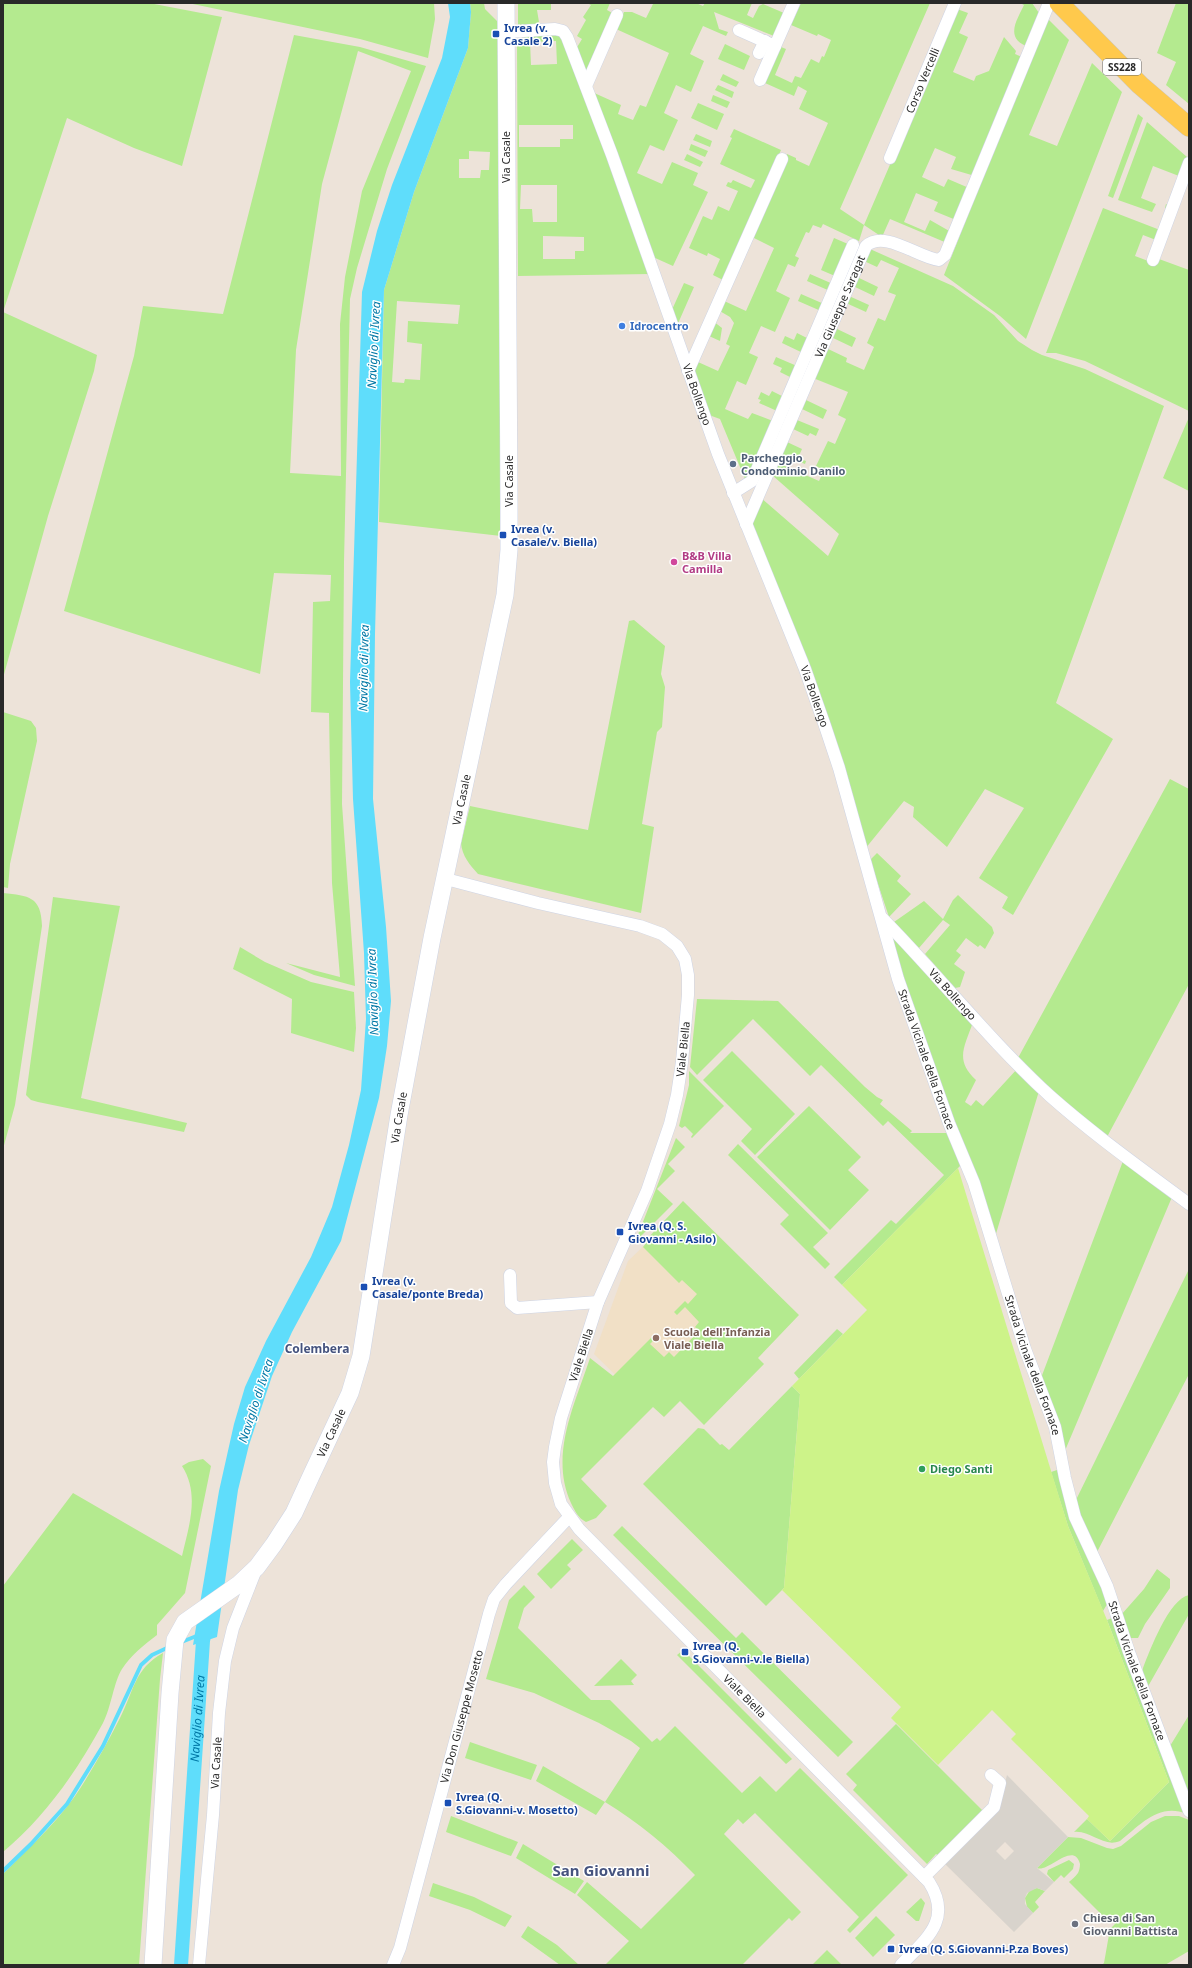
<svg xmlns="http://www.w3.org/2000/svg" width="1192" height="1968" viewBox="0 0 1192 1968" font-family="'Noto Sans',sans-serif">
<style>
.education{fill:#f1e0c6}
.green{fill:#b4ea8f;fill-rule:evenodd}
.pitch{fill:#cdf389}
.plaza{fill:#d8d3cc;fill-rule:evenodd}
.water{fill:#5fddfb}
.lines{fill:none;stroke-linecap:round;stroke-linejoin:round}
.stream{stroke:#5fddfb;stroke-width:4}
.canal{stroke:#5fddfb;stroke-width:14}
.minor-casing{stroke:#ced4e4;stroke-width:13}
.secondary-casing{stroke:#ced4e4;stroke-width:18}
.primary-casing{stroke:#c7c7c7;stroke-width:20}
.minor{stroke:#fff;stroke-width:12}
.secondary{stroke:#fff;stroke-width:17}
.primary{stroke:#ffc94c;stroke-width:19}
.transit-dot{fill:#1a4fb4;stroke:#fff;stroke-width:1.5}
.shop-dot{fill:#3f7fe0;stroke:#fff;stroke-width:1.5}
.service-dot{fill:#5c6f8a;stroke:#fff;stroke-width:1.5}
.hotel-dot{fill:#d1479c;stroke:#fff;stroke-width:1.5}
.education-dot{fill:#8d6e63;stroke:#fff;stroke-width:1.5}
.leisure-dot{fill:#2e9e5b;stroke:#fff;stroke-width:1.5}
.worship-dot{fill:#6b7280;stroke:#fff;stroke-width:1.5}
.labels{text-anchor:middle;stroke-width:3;stroke-linejoin:round;paint-order:stroke}
.shield{fill:#fff;stroke:#696969;stroke-width:1}
.shield-label{font-size:10px;font-weight:bold;fill:#292929}
.transit-label{font-size:11px;font-weight:bold;fill:#164399;stroke:#fff;text-anchor:start}
.street-label{font-size:11px;fill:#292929;stroke:#fff}
.shop-label{font-size:11px;font-weight:bold;fill:#366cbe;stroke:#fff;text-anchor:start}
.service-label{font-size:11px;font-weight:bold;fill:#4e5e75;stroke:#fff;text-anchor:start}
.hotel-label{font-size:11px;font-weight:bold;fill:#b23c85;stroke:#fff;text-anchor:start}
.education-label{font-size:11px;font-weight:bold;fill:#785e54;stroke:#fff;text-anchor:start}
.leisure-label{font-size:11px;font-weight:bold;fill:#27864d;stroke:#fff;text-anchor:start}
.worship-label{font-size:11px;font-weight:bold;fill:#5b616d;stroke:#fff;text-anchor:start}
.water-label{font-size:12px;font-style:italic;fill:#0078a6;stroke:#fff}
.neighbourhood-label{font-size:12px;font-weight:bold;fill:#45537e;stroke:#fff}
.district-label{font-size:15px;font-weight:bold;fill:#45537e;stroke:#fff}
</style>
<rect width="100%" height="100%" fill="#ede3d9"/>
<!-- education -->
<path class="education" d="M648 1242 728 1322 646 1405 594 1354 628 1261Z"/>
<!-- green -->
<path class="green" d="M3 3H149L222 17 182 166 134 148 67 118 3 312 97 355 94 371 48 516 3 678Z
M188 3H434L435 19 428 58 360 39Z
M470 3H484L485 9 499 23 501 536 379 522 384 290 414 192 468 48 471 12ZM469 151 490 152 489 170H481L480 178H459V159H469ZM397 301 460 305 458 324 408 321 407 342 422 344 420 380 405 379 404 383 392 382Z
M518 3H551V10H537L539 22 534 26 518 29Z
M587 3H610L607 10 614 14 586 77 576 49 582 39 577 36 586 20 583 17 591 5Z
M655 3H696L703 6 705 3H752L747 15 753 18 759 6 763 4 784 13 774 36 714 12 719 29 728 32 726 36 703 26 690 54 704 61 691 92 676 85 664 113 678 120 664 151 650 145 637 173 662 184 672 162 698 173 693 185 708 192 673 266 653 257 592 92 621 105 618 114 633 120 640 105 646 107 669 53 616 29 624 12H632L646 18 653 4Z
M801 3H930L840 209 864 225 957 9 968 13 959 33 968 37 953 72 974 81 976 76 989 71 1004 37 1016 51 1015 54 1022 57 975 176 951 169 956 157 935 148 922 177 944 187 948 179 969 188 956 220 934 211 938 202 916 193 904 222 925 231 930 220 951 232 947 243 890 219 882 237 864 225 859 241 823 224 821 228 813 225 809 233 806 232 795 256 799 258 795 267 788 264 776 291 790 298 775 332 761 326 749 353 758 357 746 385 737 381 725 409 748 419 752 413 773 421 750 474 745 479 720 419 709 415 691 371 713 321 722 328 720 341 709 336 698 362 718 371 730 346 726 344 734 323 730 317 718 310 722 300 746 311 774 248 750 236 784 160 787 154 796 158V160L809 166 828 123 799 109 807 91 798 86 794 96 765 83 781 47 786 49 775 75 792 83 795 76 801 78 811 59 819 63 822 56 824 57 831 40 818 34 817 36 791 25Z
M1020 3H1032L1039 13 1026 46C1005 37 1017 20 1024 5Z
M1176 3H1189V104L1166 85 1176 62 1157 53Z
M1047 18 1069 40 1029 135 1057 146 1092 63 1122 92 1026 339 1000 316 944 275Z
M559 34 564 38 650 274 518 276 517 39 524 40 525 35ZM556 41 557 64 531 65 530 42ZM519 125H573V139H560V147H519ZM521 185H557V222H533L532 209H520ZM543 236 584 237V251H575V259H543Z
M294 35 360 47 426 66 387 169 357 268 350 299 344 562 342 804 355 986 314 975 286 963 340 977 332 883 329 713 311 712 313 602 330 601 331 575 274 573 260 674 64 611 134 356 143 306 223 314ZM358 51 411 71 362 191 345 277 340 324 341 476 290 473 296 350 322 184Z
M725 44 750 56 744 70 718 59Z
M723 74 739 82 736 87 720 80Z
M718 85 734 92 732 98 715 90Z
M713 95 730 102 727 108 711 101Z
M698 103 724 114 717 130 691 118Z
M1138 114 1143 118 1113 198 1108 196Z
M1147 122 1187 157 1168 209 1165 208 1166 204 1168 205 1179 176 1153 166 1141 198 1156 204 1152 212 1118 200Z
M734 129 781 150 732 259 725 281 713 275 720 259 708 253 707 256 689 248 703 216 712 220 718 206 729 211 738 191 726 186 728 182 731 183 733 180 751 188 755 180 720 164 732 138 730 137Z
M696 134 712 141 710 147 693 140Z
M691 144 708 151 705 157 689 150Z
M687 154 703 162 700 167 684 160Z
M1103 208 1160 230 1156 240 1143 235 1135 256 1156 264 1159 259 1189 270V411L1085 361 1056 353H1046Z
M834 238 848 244 835 276 821 270Z
M870 249 953 286 994 315 1018 341 1032 350 1042 355 1085 369 1164 406 1056 703 1113 739 1013 915 1002 908 1008 897 979 878 1024 808 985 789 947 847 913 817 914 807 904 801 865 849 750 523 760 497 828 556 839 534 772 475 778 463 819 481 824 470 816 466 828 441 835 444 846 419 838 415 848 392 813 378 826 348 847 358 846 362 864 370 874 347 867 343 878 318 885 321 896 295 888 292 899 268 881 260 877 267 864 261Z
M810 274 833 284 830 291 807 281Z
M857 277 878 287 874 296 853 286Z
M684 283 694 287 676 328 671 312Z
M801 294 824 304 821 311 798 301Z
M849 296 869 305 866 312 846 303Z
M835 328 856 338 852 347 831 337Z
M797 333 809 339 803 353 782 343 785 336 794 340Z
M776 357 797 366 792 378 780 372 782 368 773 364Z
M772 391 784 397 777 411 759 403 761 400 758 399 761 392 769 396Z
M806 400 827 410 823 419 802 409Z
M1189 417V491L1163 478Z
M797 420 819 429 816 436 810 433 808 436 793 429Z
M787 442 802 449 798 458 806 461 805 464 781 454Z
M634 620 665 646 661 674 665 687 662 727 657 732 642 824 654 827 641 913 478 874C470 865 462 856 461 843L470 806 588 830 629 621Z
M3 712 31 721 36 728 37 741 10 864 8 888 3 887Z
M1170 779 1189 789V984L1107 1137 1062 1101 1018 1058Z
M877 853 901 876 897 881 911 894 889 917 870 860Z
M3 893C29 896 41 896 42 926L15 1105 3 1149Z
M958 895 992 927 994 933 985 949 980 945 978 947 966 938 956 951 961 955 954 964 965 972 960 987 955 988 925 954 950 925 943 920 919 948 894 922 924 901 943 919 953 900Z
M53 897 120 906 81 1098 187 1123 184 1132 38 1102 31 1100 26 1095Z
M892 934 973 1022C965 1046 954 1060 976 1080L965 1102 971 1106 976 1100 983 1106 1018 1068 1039 1091 995 1237 889 936Z
M240 947 265 962 311 982 354 992 356 1028 354 1052 291 1033 292 999 233 969Z
M697 999 778 1001 865 1087 877 1097 883 1100 880 1104 912 1131 910 1133H949L962 1164 842 1285 834 1277 891 1220 896 1224 944 1175 888 1121 883 1126 821 1065 810 1076 753 1019 697 1075 690 1067Z
M732 1051 795 1114 755 1155 741 1141 752 1129 703 1080Z
M689 1071 724 1106 692 1138 691 1137 693 1134 685 1126 682 1128 679 1126 689 1085Z
M809 1106 861 1157 848 1170 869 1190 830 1230 757 1157Z
M676 1138 685 1147 668 1164 675 1171 657 1189 673 1204 638 1239 637 1237Z
M738 1144 828 1233 813 1247 830 1264 825 1269 780 1224 789 1215 728 1155Z
M1123 1161 1172 1197 1064 1453 1041 1378Z
M683 1201 799 1315 758 1358 764 1364 704 1425 680 1401 664 1417 653 1407 581 1479 607 1506 596 1518 586 1522C578 1518 575 1511 571 1503 549 1455 575 1404 590 1358L613 1376 656 1333 658 1336 650 1344 664 1357 669 1352 674 1357 699 1331 695 1327 699 1322 685 1307 677 1315 674 1312 685 1301 688 1304 697 1294 682 1280 679 1283 643 1247 647 1242 646 1240Z
M1189 1269V1374L1096 1554 1074 1504Z
M837 1329 843 1334 799 1379 794 1373Z
M792 1386 800 1394 784 1588 766 1606 643 1484 698 1428 704 1429 720 1445 722 1444 729 1450Z
M203 1459 211 1466 185 1593 157 1625V1635C144 1645 131 1655 122 1669 114 1681 111 1708 103 1723 77 1771 45 1817 3 1852V1586L73 1493 182 1556C189 1526 200 1494 182 1466L189 1462Z
M1060 1469 1109 1601 1103 1611 1068 1526 1051 1472Z
M622 1526 736 1638 742 1632 853 1742 838 1757 613 1535Z
M572 1539 583 1550 567 1565 571 1569 551 1589 537 1574Z
M1157 1569 1170 1579V1588L1145 1624 1138 1638H1130L1121 1615 1144 1589Z
M524 1585 535 1597 524 1608 518 1628 591 1700H610L652 1742 657 1738 660 1741 675 1726 742 1793 760 1776 776 1792 800 1768 908 1875 850 1933 847 1930 859 1917 755 1813 743 1824 738 1819 724 1834 801 1912 792 1921 789 1918 742 1965H605L629 1941 577 1895 587 1882 641 1929 695 1875C668 1847 638 1822 605 1802L596 1815 536 1781 543 1766 605 1802 640 1748 631 1741 599 1723 534 1693 486 1679 509 1600Z
M1189 1595V1614L1146 1690 1142 1673 1143 1668C1150 1650 1169 1599 1189 1595Z
M1112 1618 1187 1814C1159 1802 1140 1825 1120 1841 1103 1848 1091 1830 1074 1832L1087 1819 1110 1841 1169 1782 1107 1620Z
M683 1650 792 1759 786 1764 677 1655Z
M163 1653 160 1679 139 1965H3L4 1873C32 1845 62 1818 83 1784 96 1763 109 1740 120 1718 134 1691 134 1669 163 1653Z
M621 1659 637 1675 631 1681 634 1685 594 1686Z
M1189 1715V1798L1170 1746Z
M896 1724 984 1812 939 1856 936 1854 927 1864 853 1790 857 1785 846 1774Z
M470 1742 537 1765 531 1780 465 1758Z
M451 1816 518 1842 511 1856 446 1832Z
M1165 1816H1179L1189 1820V1951L1165 1965H1102L1104 1963 1110 1929 1115 1924 1107 1916 1105 1918 1069 1882C1072 1879 1075 1877 1078 1873 1079 1871 1080 1867 1080 1864 1074 1840 1048 1873 1037 1868L1068 1837 1081 1838 1107 1848 1113 1849 1121 1846 1151 1822Z
M523 1844 584 1881 575 1894 516 1858Z
M1069 1860 1074 1864 1073 1869 1064 1878 1061 1875 1054 1882 1047 1874 1048 1870Z
M433 1883 474 1897 512 1916 505 1927 470 1910 429 1896Z
M1037 1888 1045 1891 1035 1902 1039 1907 1033 1913 1027 1907 1025 1898 1030 1890Z
M921 1898 925 1903 919 1921H916L906 1912Z
M876 1916 895 1935 873 1957 855 1938Z
M528 1926 557 1945 579 1965H560L521 1937Z
M827 1950 842 1965H812Z"/>
<!-- pitch -->
<path class="pitch" d="M958 1168 1068 1526 1107 1620 1169 1782 1110 1841 1087 1819 1089 1816 1011 1739 1016 1734 992 1710 938 1765 891 1718 901 1707 782 1590 784 1588 800 1394 792 1386 867 1310 842 1285Z"/>
<!-- plaza -->
<path class="plaza" d="M1007 1775 1068 1837 1037 1868 1054 1882 1045 1891 1037 1888 1027 1893 1025 1898V1904L1033 1913 1014 1932 945 1864 998 1810ZM1005 1842 1014 1851 1005 1860 996 1851Z"/>
<!-- water -->
<path class="water" d="M448 3H470L471 12 468 48 414 192 384 290 375 634 373 799 386 927 391 1001 387 1046 379 1098 341 1241 292 1332 272 1376 249 1445 238 1490 217 1637 193 1645 219 1491 234 1424 245 1387 266 1341 311 1257 332 1207 349 1145 361 1090 366 1019 364 953 353 799 350 682 362 292 377 231 392 185 442 58 450 17Z"/>
<g class="lines">
<!-- stream -->
<path class="stream" d="M179 1643 199 1635
M3 1871 31 1844 67 1804 103 1746 141 1665 152 1655 169 1647"/>
<!-- canal -->
<path class="canal" id="s1" d="M181 1965 203 1641 206 1624"/>
<!-- minor casing -->
<g class="minor-casing">
<g id="minor">
<path d="M739 30 775 46"/>
<path id="s2" d="M506 32 555 29 563 31 567 37 612 155 718 454 805 669 825 726 839 768 898 979 949 1123 974 1183 1025 1349 1055 1427 1065 1478 1075 1517 1107 1586 1129 1652 1189 1811"/>
<path d="M759 53 765 41"/>
<path d="M760 80 794 3"/>
<path d="M586 86 617 15"/>
<path id="s3" d="M890 158 955 3"/>
<path d="M1153 260 1189 163"/>
<path d="M688 371 782 159"/>
<path d="M733 493 752 481 853 245"/>
<path id="s4" d="M746 524 866 246C884 229 919 258 939 260L945 255 1049 3"/>
<path id="s5" d="M446 879 538 903 640 926 662 934 677 946 685 959 688 975V995L682 1062 677 1095 670 1124 647 1191 598 1302 561 1418 555 1447 553 1462 555 1483 561 1504 579 1529 929 1882C953 1920 926 1939 901 1965"/>
<path id="s6" d="M882 918C939 976 990 1041 1050 1096 1094 1135 1142 1169 1189 1204"/>
<path d="M510 1275 511 1303 517 1308 598 1302"/>
<path d="M924 1877 994 1807 1000 1783 991 1775"/>
<path id="s7" d="M199 1965 213 1815 219 1713 225 1661 233 1628 257 1567"/>
<path id="s8" d="M393 1965 400 1948 489 1614 494 1599 506 1584 569 1517"/>
</g>
</g>
<!-- secondary casing -->
<g class="secondary-casing">
<g id="secondary">
<path id="s9" d="M153 1965 170 1693 175 1640 185 1622 239 1584 257 1567 274 1544 294 1513 311 1476 350 1393 361 1356 399 1115 432 938 505 595 509 550V503L506 3"/>
</g>
</g>
<!-- primary casing -->
<g class="primary-casing">
<path id="primary" d="M1059 3 1140 85 1189 127"/>
</g>
<!-- minor -->
<use href="#minor" class="minor"/>
<!-- secondary -->
<use href="#secondary" class="secondary"/>
<!-- primary -->
<use href="#primary" class="primary"/>
</g>
<!-- markers -->
<g class="transit-dot">
<rect x="492" y="30" width="8" height="8" rx="2"/>
<rect x="499" y="531" width="8" height="8" rx="2"/>
<rect x="616" y="1228" width="8" height="8" rx="2"/>
<rect x="360" y="1283" width="8" height="8" rx="2"/>
<rect x="681" y="1648" width="8" height="8" rx="2"/>
<rect x="444" y="1799" width="8" height="8" rx="2"/>
<rect x="887" y="1945" width="8" height="8" rx="2"/>
</g>
<circle class="shop-dot" cx="622" cy="326" r="4"/>
<circle class="service-dot" cx="733" cy="464" r="4"/>
<circle class="hotel-dot" cx="674" cy="562" r="4"/>
<circle class="education-dot" cx="656" cy="1338" r="4"/>
<circle class="leisure-dot" cx="922" cy="1469" r="4"/>
<circle class="worship-dot" cx="1075" cy="1924" r="4"/>
<g class="labels">
<!-- shield labels -->
<rect class="shield" x="1103" y="59" width="38" height="16" rx="3"/>
<g class="shield-label">
<text x="1122" y="71">SS228</text>
</g>
<!-- transit labels -->
<g class="transit-label">
<text x="504" y="32">Ivrea (v.<tspan x="504" dy="13">Casale 2)</tspan></text>
<text x="511" y="533">Ivrea (v.<tspan x="511" dy="13">Casale/v. Biella)</tspan></text>
<text x="628" y="1230">Ivrea (Q. S.<tspan x="628" dy="13">Giovanni - Asilo)</tspan></text>
<text x="372" y="1285">Ivrea (v.<tspan x="372" dy="13">Casale/ponte Breda)</tspan></text>
<text x="693" y="1650">Ivrea (Q.<tspan x="693" dy="13">S.Giovanni-v.le Biella)</tspan></text>
<text x="456" y="1801">Ivrea (Q.<tspan x="456" dy="13">S.Giovanni-v. Mosetto)</tspan></text>
<text x="899" y="1953">Ivrea (Q. S.Giovanni-P.za Boves)</text>
</g>
<!-- street labels -->
<g class="street-label">
<text dy="4" stroke="none"><textPath href="#s3" startOffset="84">Corso Vercelli</textPath></text>
<text transform="translate(506 157) rotate(-90)" y="4">Via Casale</text>
<text dy="4" stroke="none"><textPath href="#s4" startOffset="237">Via Giuseppe Saragat</textPath></text>
<text dy="4" stroke="none"><textPath href="#s2" startOffset="445">Via Bollengo</textPath></text>
<text transform="translate(509 481) rotate(-90)" y="4">Via Casale</text>
<text dy="4" stroke="none"><textPath href="#s2" startOffset="769">Via Bollengo</textPath></text>
<text dy="4" stroke="none"><textPath href="#s9" startOffset="1239">Via Casale</textPath></text>
<text dy="4" stroke="none"><textPath href="#s6" startOffset="104">Via Bollengo</textPath></text>
<text transform="translate(683 1049) rotate(-84)" y="4">Viale Biella</text>
<text dy="4" stroke="none"><textPath href="#s2" startOffset="1149">Strada Vicinale della Fornace</textPath></text>
<text dy="4" stroke="none"><textPath href="#s9" startOffset="915">Via Casale</textPath></text>
<text transform="translate(581 1355) rotate(-72)" y="4">Viale Biella</text>
<text dy="4" stroke="none"><textPath href="#s2" startOffset="1473">Strada Vicinale della Fornace</textPath></text>
<text dy="4" stroke="none"><textPath href="#s9" startOffset="591">Via Casale</textPath></text>
<text dy="4" stroke="none"><textPath href="#s2" startOffset="1797">Strada Vicinale della Fornace</textPath></text>
<text dy="4" stroke="none"><textPath href="#s5" startOffset="1092">Viale Biella</textPath></text>
<text dy="4" stroke="none"><textPath href="#s8" startOffset="258">Via Don Giuseppe Mosetto</textPath></text>
<text dy="4" stroke="none"><textPath href="#s7" startOffset="203">Via Casale</textPath></text>
</g>
<!-- shop labels -->
<g class="shop-label">
<text x="630" y="330">Idrocentro</text>
</g>
<!-- service labels -->
<g class="service-label">
<text x="741" y="462">Parcheggio<tspan x="741" dy="13">Condominio Danilo</tspan></text>
</g>
<!-- hotel labels -->
<g class="hotel-label">
<text x="682" y="560">B&amp;B Villa<tspan x="682" dy="13">Camilla</tspan></text>
</g>
<!-- education labels -->
<g class="education-label">
<text x="664" y="1336">Scuola dell'Infanzia<tspan x="664" dy="13">Viale Biella</tspan></text>
</g>
<!-- leisure labels -->
<g class="leisure-label">
<text x="930" y="1473">Diego Santi</text>
</g>
<!-- worship labels -->
<g class="worship-label">
<text x="1083" y="1922">Chiesa di San<tspan x="1083" dy="13">Giovanni Battista</tspan></text>
</g>
<!-- water labels -->
<g class="water-label">
<text transform="translate(374 345) rotate(-87)" y="4">Naviglio di Ivrea</text>
<text transform="translate(364 668) rotate(-89)" y="4">Naviglio di Ivrea</text>
<text transform="translate(373 992) rotate(-92)" y="4">Naviglio di Ivrea</text>
<text transform="translate(256 1401) rotate(-72)" y="4">Naviglio di Ivrea</text>
<text dy="4" stroke="none"><textPath href="#s1" startOffset="247">Naviglio di Ivrea</textPath></text>
</g>
<!-- neighbourhood labels -->
<g class="neighbourhood-label">
<text x="317" y="1353">Colembera</text>
</g>
<!-- district labels -->
<g class="district-label">
<text x="601" y="1876">San Giovanni</text>
</g>
</g>
<!-- border -->
<rect width="1192" height="1968" fill="none" stroke="#292929" stroke-width="8"/>
</svg>
